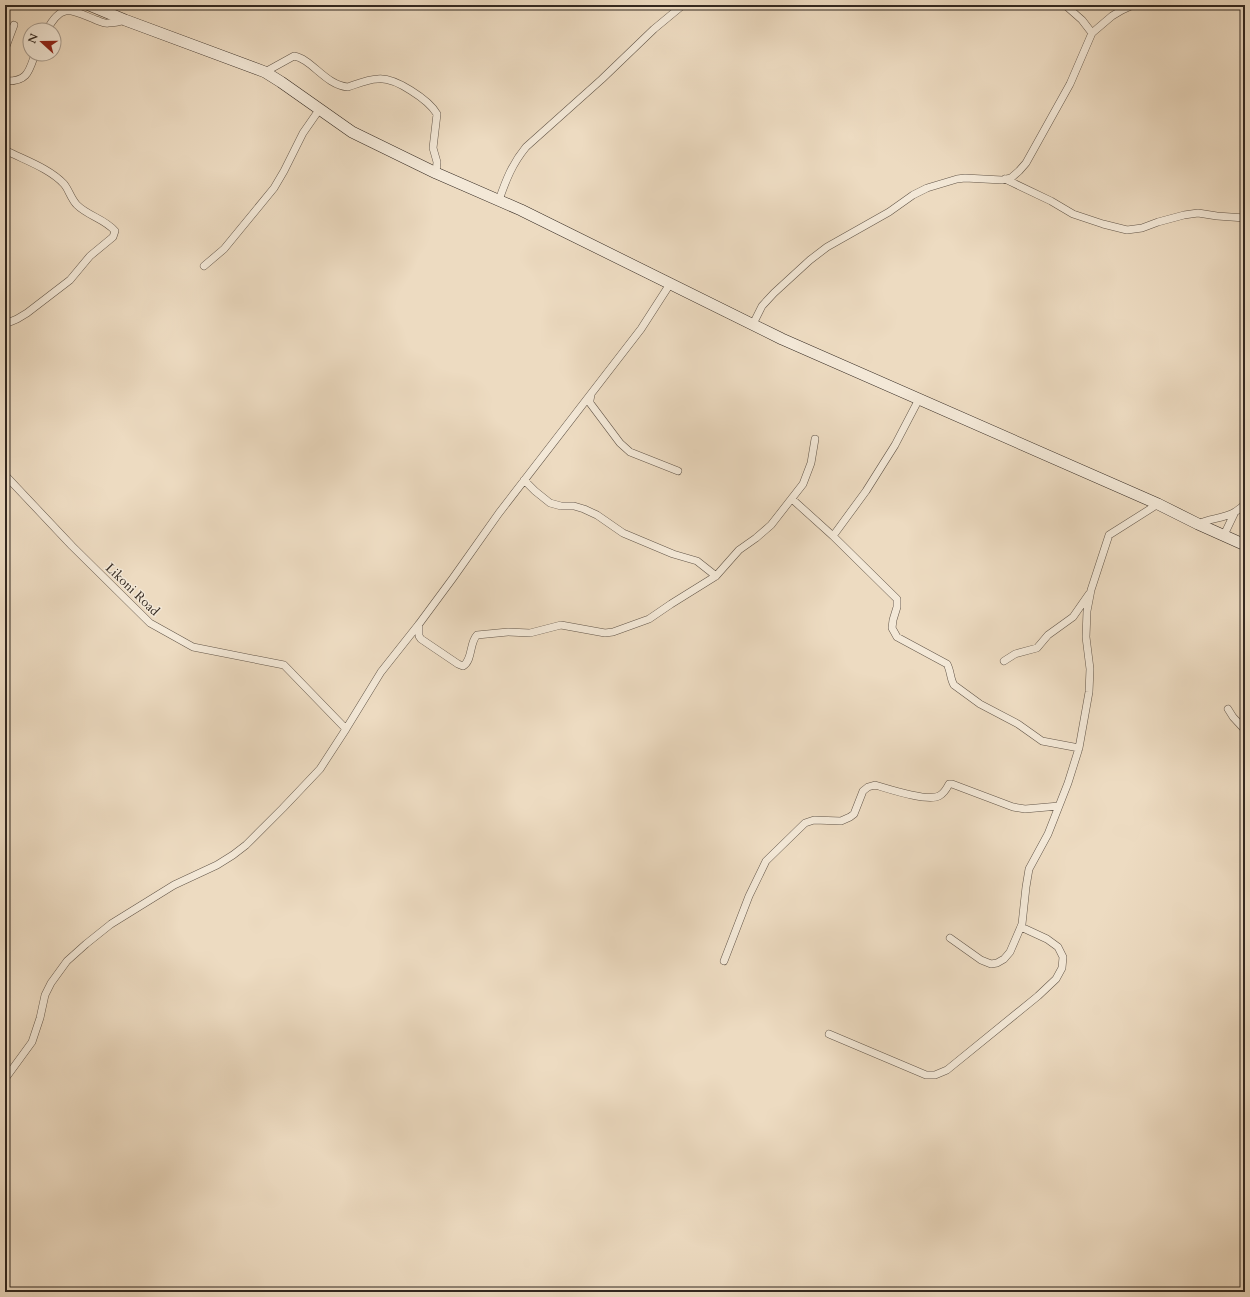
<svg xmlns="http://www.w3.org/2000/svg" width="1250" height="1297" viewBox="0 0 1250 1297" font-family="Cardo,serif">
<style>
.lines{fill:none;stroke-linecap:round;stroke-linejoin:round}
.street-casing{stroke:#625548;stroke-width:8}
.secondary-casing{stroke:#332820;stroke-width:12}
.street{stroke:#f3e8d7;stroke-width:7}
.secondary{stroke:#f3e8d7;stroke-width:11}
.labels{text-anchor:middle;stroke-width:3;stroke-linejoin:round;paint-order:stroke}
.street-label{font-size:13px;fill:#332820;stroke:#f3e8d7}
</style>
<rect width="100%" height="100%" fill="#eddbc1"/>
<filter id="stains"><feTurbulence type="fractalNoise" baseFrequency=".005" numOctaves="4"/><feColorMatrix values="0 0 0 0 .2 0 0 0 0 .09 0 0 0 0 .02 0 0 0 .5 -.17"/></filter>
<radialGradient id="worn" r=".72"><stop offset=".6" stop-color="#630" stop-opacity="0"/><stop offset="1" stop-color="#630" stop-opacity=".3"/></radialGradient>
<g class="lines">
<!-- street casing -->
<g class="street-casing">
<path id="street" d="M1065 5 1082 20 1092 33
M47 30C62 2 71 10 96 20 100 21 104 24 108 23 114 23 119 22 124 20
M5 49 14 25
M265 72 294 56C312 59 325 85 348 87 357 84 368 79 378 79 395 77 429 100 437 114L433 148 437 162 436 173
M5 81C27 82 29 72 35 54
M5 150C24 160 49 168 64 184 69 190 71 199 77 205 88 216 105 219 115 231L113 237 90 256 70 280 27 313 17 319 5 324
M1005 179 1051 201 1073 214 1103 224 1127 230 1142 228 1158 222 1184 215 1198 213 1217 216 1245 218
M499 200C506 180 512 164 526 147L602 79 654 29 683 5
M204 266 224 249 274 188 284 171 303 133 319 110
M753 324 762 306 774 293 810 260 827 247 889 212 913 195 927 188 957 179 965 178 1002 180 1011 178 1019 171 1026 163 1070 84 1092 33 1112 16 1122 10 1133 5
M591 395 590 400V403L620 443 630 452 678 471
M5 475 72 546 150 623 193 647 284 665 346 729
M524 480 535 491 550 503 561 506H574L584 509 597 515 623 533 673 554 697 561 716 576
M792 499 833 536 897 599V607L893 620 892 628 897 637 947 664C951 671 950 679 954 685L980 704 1018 724 1042 741 1079 748
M1198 524C1210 518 1223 519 1235 512 1238 510 1242 507 1245 504
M1224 535 1235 512
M833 536 866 491 895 445 919 399
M419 624V636L421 639 458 664 463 666C473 660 469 643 477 635L508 632 530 633 561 625 605 633 613 632 649 619 671 604 716 576 739 550 756 538 771 525 803 484 811 463 815 439
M1004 661 1015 654 1037 648 1048 635 1073 617 1089 594
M1228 709 1233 717 1245 730
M950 938 981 960 991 964 997 963 1004 959 1010 952 1022 924 1026 887 1029 869 1048 834 1068 783 1079 748 1089 692 1090 669 1086 637 1087 611 1091 590 1109 535 1158 504
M724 961 749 896 766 861 805 823 814 820 841 821 850 817 854 814 863 791 868 787 875 785C889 789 927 802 939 796 943 794 947 788 949 784H952L1013 807 1025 809 1059 806
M829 1034 926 1075H935L947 1070 1038 996 1056 979 1062 968 1063 957 1058 947 1047 939 1021 927
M5 1079 32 1042 40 1018 45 995 51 983 67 961 86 944 111 924 174 885 217 865 233 855 246 845 283 808 320 769 346 729 381 672 419 624 453 578 499 513 641 329 670 284"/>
</g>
<!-- secondary casing -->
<g class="secondary-casing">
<path id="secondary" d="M89 5 125 20 265 72 281 82 352 132 436 173 521 210 782 339 1158 504 1198 524 1245 545"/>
</g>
<!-- street -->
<use href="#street" class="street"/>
<!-- secondary -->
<use href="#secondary" class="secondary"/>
</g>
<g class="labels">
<!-- street labels -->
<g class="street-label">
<text transform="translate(133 589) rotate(44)" y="5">Likoni Road</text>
</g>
</g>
<!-- margin -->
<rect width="1250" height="1297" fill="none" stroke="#eddbc1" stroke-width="20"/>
<rect x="6" y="6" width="1238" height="1285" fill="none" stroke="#332820" stroke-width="2"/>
<rect x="10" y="10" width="1230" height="1277" fill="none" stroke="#332820"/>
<!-- north arrow -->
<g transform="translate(42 42) rotate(291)"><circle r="19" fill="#f3e8d7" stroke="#a69b8e"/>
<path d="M0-3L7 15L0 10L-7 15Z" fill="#8f2418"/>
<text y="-6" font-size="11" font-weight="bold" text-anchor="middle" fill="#332820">N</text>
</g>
<rect width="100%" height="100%" filter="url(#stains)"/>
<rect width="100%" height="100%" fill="url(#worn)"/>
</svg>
